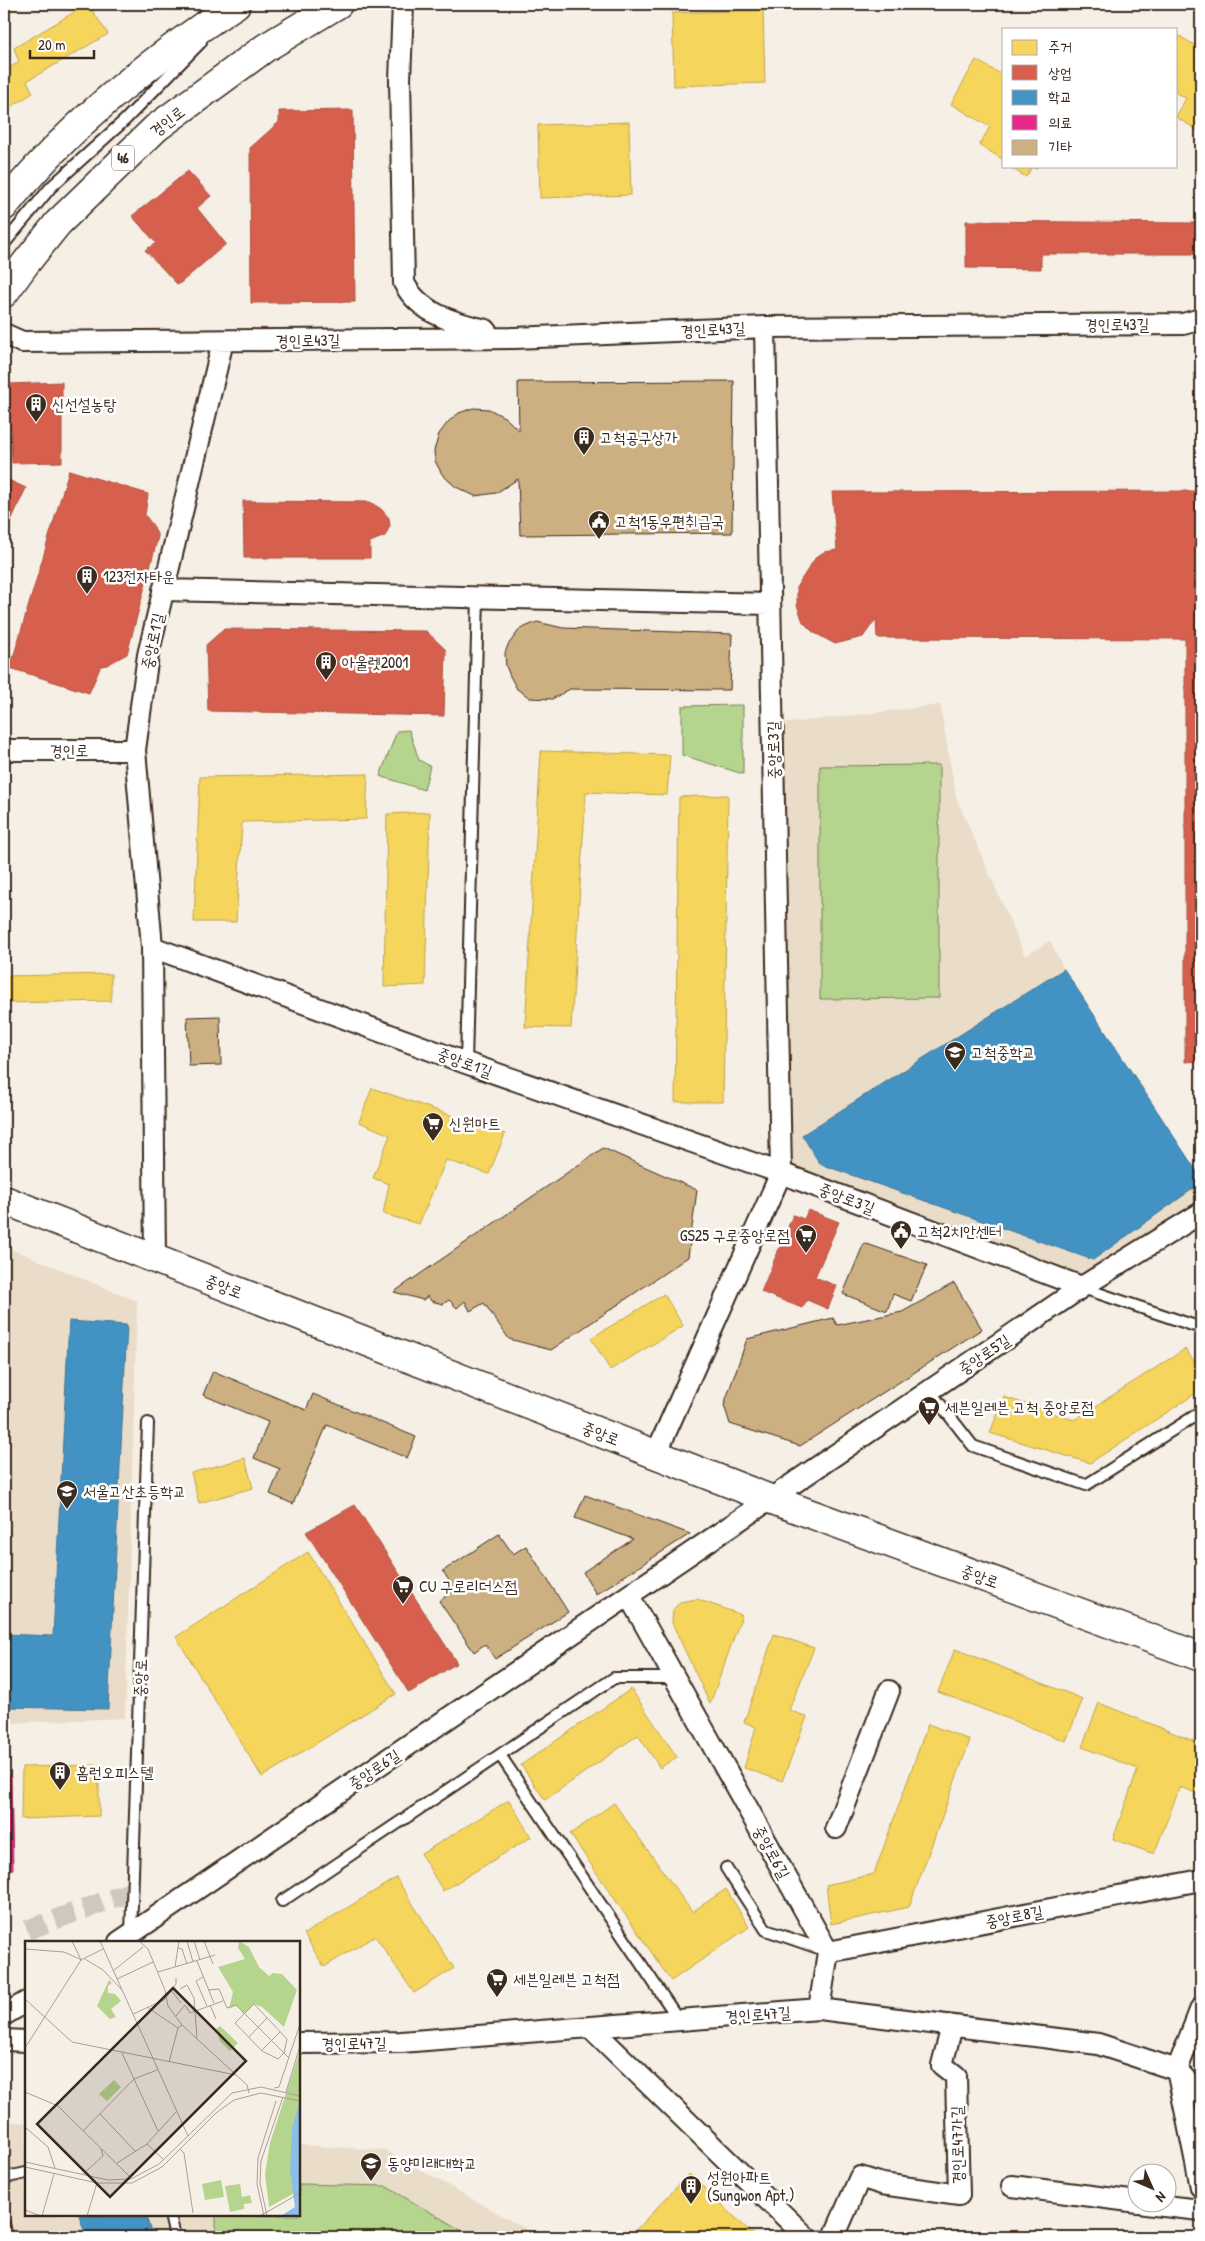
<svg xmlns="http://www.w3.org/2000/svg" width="1205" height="2241" viewBox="0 0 1205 2241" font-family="'Patrick Hand','Poor Story',sans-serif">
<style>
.built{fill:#e9dcc8}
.park{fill:#b5d58e;stroke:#788056}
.homes{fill:#f6d55c;stroke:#bea249}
.shops{fill:#d6604d;stroke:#a8503f}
.schools{fill:#4393c3;stroke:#417492}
.health{fill:#e7298a;stroke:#b3296a}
.building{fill:#cdb082;stroke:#3b2a1e}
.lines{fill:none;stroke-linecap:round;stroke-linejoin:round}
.street-tunnel{stroke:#d0c8be;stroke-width:20;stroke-dasharray:20 10;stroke-linecap:butt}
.lane-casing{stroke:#3b2a1e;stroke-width:14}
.street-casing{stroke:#3b2a1e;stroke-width:24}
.secondary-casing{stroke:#3b2a1e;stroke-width:31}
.primary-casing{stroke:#3b2a1e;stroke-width:31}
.lane{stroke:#fff;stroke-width:10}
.street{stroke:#fff;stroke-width:20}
.secondary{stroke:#fff;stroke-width:28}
.primary{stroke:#fff;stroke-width:28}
.labels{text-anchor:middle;stroke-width:5;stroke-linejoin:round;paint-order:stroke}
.shield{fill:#fff;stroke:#766a62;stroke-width:1}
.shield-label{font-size:15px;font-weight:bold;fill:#3b2a1e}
.street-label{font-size:16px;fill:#3b2a1e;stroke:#fff}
.poi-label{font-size:16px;fill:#3b2a1e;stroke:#fff;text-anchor:start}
.inset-road{fill:none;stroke:#aba096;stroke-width:1}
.view{fill:#3b2a1e;fill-opacity:0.15;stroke:#3b2a1e;stroke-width:2.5}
.inset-edge{fill:none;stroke:#3b2a1e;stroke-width:2.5}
</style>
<rect width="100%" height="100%" fill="#f5efe6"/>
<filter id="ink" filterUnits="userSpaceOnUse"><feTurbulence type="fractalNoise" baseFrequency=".02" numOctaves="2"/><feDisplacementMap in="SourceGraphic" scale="10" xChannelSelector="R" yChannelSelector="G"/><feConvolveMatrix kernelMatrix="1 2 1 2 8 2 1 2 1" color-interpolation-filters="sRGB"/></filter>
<g filter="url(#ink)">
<!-- built -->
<path class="built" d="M940 705 956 797 1025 956 1050 941 1064 969 1201 1178V1213L1082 1287 781 1173 772 725Z
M4 1246 137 1301 125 1718 4 1723Z
M4 2121 26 2123V2215H299V2145L385 2150 540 2237H4Z"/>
<!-- park -->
<path class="park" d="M743 705V774L682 755V706Z
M409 730 419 760 430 766 424 790 380 776 397 731Z
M939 765V998L820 999V766Z
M299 2184 385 2186 473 2237H216V2215H299Z"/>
<!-- homes -->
<path class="homes" d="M88 4 108 34 27 81 33 93 4 111V71L19 62 14 48Z
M763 10 765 83 674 86 672 13Z
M1176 34 1201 49V132L1176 117 1186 98 1176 93Z
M976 60 1004 76V160L979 145 990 127 951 104Z
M629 122 631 195 540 198 538 125Z
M1008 166H1037L1036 169 1032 167 1026 177Z
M541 751 670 755 667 795 586 792 571 1028 525 1027Z
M368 774 366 819 242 822 236 922H194L200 777Z
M728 795 723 1102H675L679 797Z
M430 812 425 985 384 987 387 814Z
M111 974V1001L4 1003V976Z
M372 1088 505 1134 489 1174 446 1160 419 1224 383 1214 389 1184 373 1178 390 1135 359 1122Z
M664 1294 683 1326 610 1370 591 1338Z
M1185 1349 1201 1370V1390L1090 1463 990 1433 1004 1397 1074 1420Z
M245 1458 253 1488 199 1503 191 1473Z
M308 1552 396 1694 262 1777 176 1637Z
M697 1599 742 1615 710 1704 672 1623 673 1610 680 1602Z
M774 1634 814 1648 789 1710 807 1717 782 1781 744 1768 756 1727 744 1722Z
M955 1649 1083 1699 1066 1741 938 1692Z
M631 1689 677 1757 660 1768 638 1735 545 1800 521 1765Z
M1099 1703 1201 1744V1795L1180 1787 1154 1854 1113 1839 1138 1769 1082 1747Z
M928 1724 970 1740 909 1907 831 1924 826 1885 874 1874Z
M99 1765V1816L21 1819 22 1767Z
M509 1800 531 1837 443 1891 421 1854Z
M614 1803 692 1912 726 1889 749 1927 671 1981 570 1834Z
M396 1878 454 1968 414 1993 375 1936 324 1967 304 1934Z
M689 2174 756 2237H629Z"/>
<!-- shops -->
<path class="shops" d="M353 110 355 302 251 303 250 148 279 122V111Z
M188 171 211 196 197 208 226 244 178 285 145 250 156 243 132 216Z
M1201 219V253L1197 254H1041V269L966 268V221L1193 223Z
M62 382V462L12 463 9 384Z
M69 470 148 494 145 515 154 527 158 537 127 654 107 665 101 666 89 693 10 668Z
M4 478 26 488 4 536Z
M1201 491V1061L1185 1062V639L877 638 876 619 863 637 835 644 813 632 803 622 797 605V586L816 557 824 552 837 550 832 492Z
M243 501 370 502 381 509 389 518 390 526 385 536 370 542V558H244Z
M224 629 426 631 446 650 444 716 208 711 206 645Z
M808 1210 839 1222 815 1277 837 1286 828 1309 807 1300 802 1308 761 1292 793 1215 804 1219Z
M355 1505 457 1663 409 1693 306 1532Z"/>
<!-- schools -->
<path class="schools" d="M1064 969 1201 1178V1183L1093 1260 820 1164 802 1135Z
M69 1321 127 1325 108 1709 4 1707V1634L53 1636Z
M79 2215H146L152 2237H86Z"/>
<!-- health -->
<path class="health" d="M4 1776 11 1777 13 1869 4 1870Z"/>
<!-- building -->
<path class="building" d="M734 381 732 533 520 535 518 479 496 493 475 496 456 487 448 480 442 474 435 461 434 451 439 434 448 422 459 413 473 408 489 409 506 418 519 431 518 382Z
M537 622 563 628 732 634 730 690 570 689 552 699 530 698 517 689 510 676 506 666 505 653 508 645 520 629Z
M220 1016 221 1065 189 1066 187 1017Z
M603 1148 697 1190 688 1257 551 1350 509 1339 484 1303 470 1311 465 1301 457 1308 449 1300 443 1304 431 1301 428 1296 423 1300 394 1292Z
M864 1243 927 1265 911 1301 893 1294 887 1311 843 1294Z
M954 1283 982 1329 800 1446 730 1424 724 1405 747 1339 833 1318 837 1325 902 1312Z
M213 1371 306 1410 313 1394 416 1437 407 1458 327 1425 293 1504 270 1494 280 1469 254 1458 268 1422 203 1395Z
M585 1495 690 1534 596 1594 583 1572 633 1539 575 1518Z
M499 1534 513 1554 526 1546 568 1612 495 1659 485 1644 474 1652 439 1601 455 1590 443 1571Z"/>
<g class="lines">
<!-- street-tunnel -->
<path class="street-tunnel" d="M27 1930 133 1891"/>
<!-- lane casing -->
<g class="lane-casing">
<path id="lane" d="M4 244 51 187 125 120 201 42
M466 1063 478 597
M1083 1288 1201 1328
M930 1391 973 1446 1086 1485 1201 1412
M500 1755 679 2020
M726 1868 766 1930 827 1951
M282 1901 614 1678H675
M131 1934 148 1423
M4 2178 26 2173
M170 2215 175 2237
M4 2224 7 2237"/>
</g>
<!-- street casing -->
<g class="street-casing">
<path id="street" d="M403 4 400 80 404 283C420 314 455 323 486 330
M4 334 22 342 515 338 765 327 1183 324 1201 319
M163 590 770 604
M4 750H135
M152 947 466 1063 781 1173 1082 1287
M155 1259 152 947 135 750 148 655 223 341
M656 1454 781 1173 765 327
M629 1596 828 1952 819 2009
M836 1828 889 1691
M119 1942 1082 1287 1201 1213
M828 1952 1201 1880
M1201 2008 1177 2070 1201 2187
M4 2015 26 2002
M590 2027 806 2237
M4 2040 26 2041
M299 2043 401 2042 819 2009 1098 2044 1177 2070 1201 2096
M1012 2186 1138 2202
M1145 2204 1201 2210
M834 2237 860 2177 882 2184 959 2195 956 2076 942 2065 952 2026"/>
</g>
<!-- secondary casing -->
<g class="secondary-casing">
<path id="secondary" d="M4 1200 770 1499 1201 1657"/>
</g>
<!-- primary casing -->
<g class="primary-casing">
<path id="primary" d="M4 206C67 127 152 59 236 4
M4 293 25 264 58 223 156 128 265 48 338 4"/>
</g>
<!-- lane -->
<use href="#lane" class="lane"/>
<!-- street -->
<use href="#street" class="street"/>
<!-- secondary -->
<use href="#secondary" class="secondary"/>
<!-- primary -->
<use href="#primary" class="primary"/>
</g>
</g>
<!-- icons -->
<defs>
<g id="building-pin" transform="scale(1.125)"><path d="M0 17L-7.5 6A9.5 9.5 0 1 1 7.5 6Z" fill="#3b2a1e" stroke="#fff"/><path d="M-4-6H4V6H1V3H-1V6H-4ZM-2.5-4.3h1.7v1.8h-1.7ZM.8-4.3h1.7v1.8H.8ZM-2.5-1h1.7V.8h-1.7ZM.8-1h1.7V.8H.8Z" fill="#fff"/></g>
<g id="civic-pin" transform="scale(1.125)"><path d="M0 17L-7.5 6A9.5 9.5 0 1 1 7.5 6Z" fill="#3b2a1e" stroke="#fff"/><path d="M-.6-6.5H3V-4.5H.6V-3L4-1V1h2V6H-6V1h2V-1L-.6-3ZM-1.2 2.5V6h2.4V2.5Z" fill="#fff"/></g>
<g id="school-pin" transform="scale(1.125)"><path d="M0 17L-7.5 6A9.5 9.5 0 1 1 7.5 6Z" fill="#3b2a1e" stroke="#fff"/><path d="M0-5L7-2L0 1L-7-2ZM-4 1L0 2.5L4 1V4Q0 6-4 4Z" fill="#fff"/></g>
<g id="supermarket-pin" transform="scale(1.125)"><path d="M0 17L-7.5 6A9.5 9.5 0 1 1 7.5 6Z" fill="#3b2a1e" stroke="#fff"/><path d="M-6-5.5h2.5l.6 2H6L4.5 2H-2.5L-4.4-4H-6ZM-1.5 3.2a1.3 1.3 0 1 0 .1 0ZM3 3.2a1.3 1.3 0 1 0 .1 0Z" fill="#fff"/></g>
<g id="university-pin" transform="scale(1.125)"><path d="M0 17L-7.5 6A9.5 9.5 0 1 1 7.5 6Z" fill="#3b2a1e" stroke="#fff"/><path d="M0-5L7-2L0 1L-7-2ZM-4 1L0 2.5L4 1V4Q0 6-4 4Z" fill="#fff"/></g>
</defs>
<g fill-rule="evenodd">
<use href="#building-pin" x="36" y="404"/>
<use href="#building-pin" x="584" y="437"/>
<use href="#civic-pin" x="599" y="521"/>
<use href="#building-pin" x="87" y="576"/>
<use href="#building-pin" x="326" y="662"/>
<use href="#school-pin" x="955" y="1052"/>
<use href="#supermarket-pin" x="433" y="1123"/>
<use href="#civic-pin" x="901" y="1231"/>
<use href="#supermarket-pin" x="806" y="1235"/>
<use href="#supermarket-pin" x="929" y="1407"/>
<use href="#school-pin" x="67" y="1491"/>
<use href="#supermarket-pin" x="403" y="1586"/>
<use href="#building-pin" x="60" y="1772"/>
<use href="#supermarket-pin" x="497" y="1979"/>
<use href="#university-pin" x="371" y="2163"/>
<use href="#building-pin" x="691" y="2186"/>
</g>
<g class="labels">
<!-- shield labels -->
<rect class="shield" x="112" y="145.5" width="22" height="25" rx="4"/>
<g class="shield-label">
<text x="123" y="163">46</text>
</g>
<!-- street labels -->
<g class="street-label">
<text transform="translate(167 121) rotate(-38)" y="6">경인로</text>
<text x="1117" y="330">경인로43길</text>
<text transform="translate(713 329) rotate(-3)" y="6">경인로43길</text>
<text transform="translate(308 340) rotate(-1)" y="6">경인로43길</text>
<text transform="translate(152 641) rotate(-78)" y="6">중앙로1길</text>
<text x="69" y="756">경인로</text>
<text transform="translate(773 750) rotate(-91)" y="6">중앙로3길</text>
<text transform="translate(465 1062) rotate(20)" y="6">중앙로1길</text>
<text transform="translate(847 1198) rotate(21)" y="6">중앙로3길</text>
<text transform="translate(224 1286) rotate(21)" y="6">중앙로</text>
<text transform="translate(984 1354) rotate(-34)" y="6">중앙로5길</text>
<text transform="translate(601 1433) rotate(21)" y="6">중앙로</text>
<text transform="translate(980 1576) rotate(20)" y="6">중앙로</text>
<text transform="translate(140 1678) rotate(-88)" y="6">중앙로</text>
<text transform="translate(374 1769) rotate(-34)" y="6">중앙로6길</text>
<text transform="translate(772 1852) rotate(61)" y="6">중앙로6길</text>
<text transform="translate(1014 1916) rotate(-11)" y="6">중앙로8길</text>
<text transform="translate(758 2014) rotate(-4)" y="6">경인로47길</text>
<text transform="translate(354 2043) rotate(-1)" y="6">경인로47길</text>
<text transform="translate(957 2145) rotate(-91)" y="6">경인로47가길</text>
</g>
<!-- poi labels -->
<g class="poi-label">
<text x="52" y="410">신선설농탕</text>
<text x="600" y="443">고척공구상가</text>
<text x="615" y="527">고척1동우편취급국</text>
<text x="103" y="582">123전자타운</text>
<text x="342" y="668">아울렛2001</text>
<text x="971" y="1058">고척중학교</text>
<text x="449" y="1129">신원마트</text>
<text x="917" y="1237">고척2치안센터</text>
<text x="790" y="1241" text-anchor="end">GS25 구로중앙로점</text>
<text x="945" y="1413">세븐일레븐 고척 중앙로점</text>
<text x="83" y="1497">서울고산초등학교</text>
<text x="419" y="1592">CU 구로리더스점</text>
<text x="76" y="1778">홈런오피스텔</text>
<text x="513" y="1985">세븐일레븐 고척점</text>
<text x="387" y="2169">동양미래대학교</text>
<text x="707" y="2183">성원아파트<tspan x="707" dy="18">(Sungwon Apt.)</tspan></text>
</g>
</g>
<!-- overview -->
<g transform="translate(25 1941)">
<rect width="275" height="275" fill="#f5efe6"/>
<path d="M214 0 224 6 234 26 244 35 248 32 257 33 272 49 259 86 237 66 229 63 219 73 211 64 204 68 208 51 193 26 220 18 213 7ZM84 39 87 42 83 45V52L90 53 96 60 86 68 91 76 85 78 72 65Z" fill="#b5d58e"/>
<path d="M195 85 213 102 205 110 195 100 191 88ZM275 109V249L244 266 240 233 245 202ZM89 139 96 146 82 160 74 153ZM196 239 199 256 180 259 177 243ZM215 243 217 256 225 254 227 262 219 263V268L205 271 200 245Z" fill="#b5d58e"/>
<path d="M275 159V275H256L270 266 265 230 267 187Z" fill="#8bbee8"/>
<path class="inset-road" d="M47 0 56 19M75 0 163 195M114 0 123 8 140 49 143 65 157 84 222 144 224 152M162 0 168 21M169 0 175 19M179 0 188 23M153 7 157 8 162 23M0 8 39 11 57 19M60 18 78 29 96 48M172 20 189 62M150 26 154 0M88 30 118 6M133 31 190 14M178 36 171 40 182 65M92 38 128 21M155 48 162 44 169 57 172 97M146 49 156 62M183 49 194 48 202 67 211 64 264 117M0 58 47 101 211 134M229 63 262 98 259 112 253 118 237 110 210 82ZM185 64 191 78M122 66 153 87M108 73 139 59 151 43V37M151 75 160 64 165 72 198 60M224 96 242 77M0 107 56 19 78 8M237 109 255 91M97 112 133 190M144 121 153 87 157 84M249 147 254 146 275 83M0 151 33 165 106 237M261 151 275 105M75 173 111 211M0 186 23 206 30 227M58 190 109 138 132 129M122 203 139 219M155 208 159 212 168 272M236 219 235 242 242 275M236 220 258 156M0 221 83 239 106 238 134 223 207 152 236 146 275 155M92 222 122 203 151 171M0 226 72 242H107L137 226 191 172 209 159 236 152 275 160M58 233 78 215 76 208M0 269 16 275M17 275 29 233M62 275 72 242M235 275 275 252M239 275 232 243 233 217 251 160"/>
<path class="view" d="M148 47 221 120 85 256 12 183Z"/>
<rect width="275" height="275" class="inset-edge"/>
</g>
<!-- margin -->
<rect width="1205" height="2241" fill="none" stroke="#fff" stroke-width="20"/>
<rect x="10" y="10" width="1185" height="2221" fill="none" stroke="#3b2a1e" stroke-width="2" filter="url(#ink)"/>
<!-- legend -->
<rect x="1002" y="28" width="175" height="140" fill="#ffffff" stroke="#b1aaa5"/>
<rect x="1012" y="40" width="25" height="15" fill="#f6d55c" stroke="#b1aaa5"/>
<text x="1048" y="52" font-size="15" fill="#3b2a1e">주거</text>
<rect x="1012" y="65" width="25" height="15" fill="#d6604d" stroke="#b1aaa5"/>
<text x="1048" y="78" font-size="15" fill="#3b2a1e">상업</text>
<rect x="1012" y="90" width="25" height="15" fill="#4393c3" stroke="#b1aaa5"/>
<text x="1048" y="102" font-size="15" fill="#3b2a1e">학교</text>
<rect x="1012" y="115" width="25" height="15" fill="#e7298a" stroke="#b1aaa5"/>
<text x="1048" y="128" font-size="15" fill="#3b2a1e">의료</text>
<rect x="1012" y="140" width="25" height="15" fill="#cdb082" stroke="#b1aaa5"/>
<text x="1048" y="152" font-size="15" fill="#3b2a1e">기타</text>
<!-- north arrow -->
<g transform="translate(1152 2188) rotate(135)"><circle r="24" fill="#ffffff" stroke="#b1aaa5"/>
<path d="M0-4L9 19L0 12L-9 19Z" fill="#3b2a1e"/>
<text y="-8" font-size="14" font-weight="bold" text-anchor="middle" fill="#3b2a1e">N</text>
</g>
<!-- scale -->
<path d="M30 50v8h64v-8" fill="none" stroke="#3b2a1e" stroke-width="2.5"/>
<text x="38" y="50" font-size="15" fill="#3b2a1e" stroke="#ffffff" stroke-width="4" paint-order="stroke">20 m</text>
</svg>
